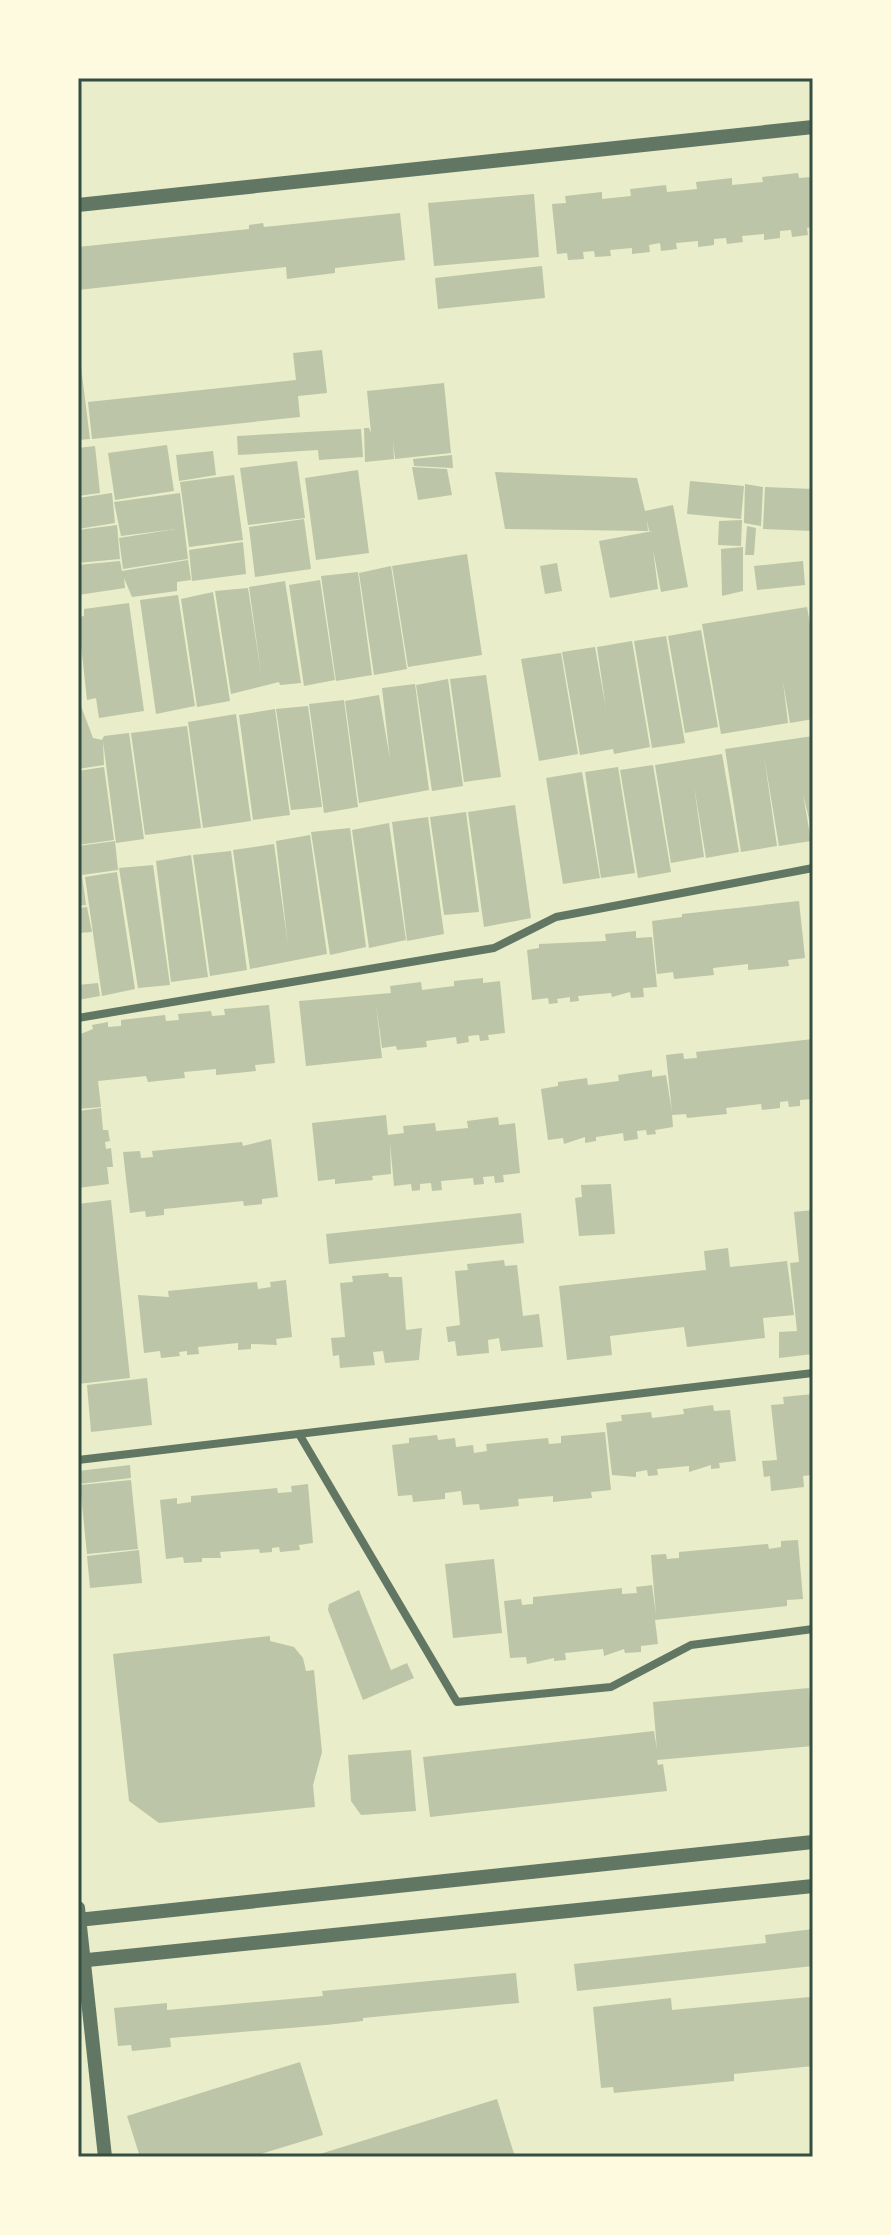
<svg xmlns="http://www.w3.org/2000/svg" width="891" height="2235" viewBox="0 0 891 2235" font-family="'Roboto Condensed',sans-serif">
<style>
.building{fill:#bcc5a7}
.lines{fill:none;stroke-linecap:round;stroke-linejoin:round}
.minor{stroke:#617663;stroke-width:8}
.tertiary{stroke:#617663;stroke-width:14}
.neatline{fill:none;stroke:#344e41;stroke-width:3}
</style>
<rect width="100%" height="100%" fill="#e9edc9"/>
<!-- building -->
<path class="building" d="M798 173 799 178 813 177V227L807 228 808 235 792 237 791 230 780 231V238L764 240V234L742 236 743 242 727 244 726 238 714 239V245L698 247V241L676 243 677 249 661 251 660 243 649 245 650 252 632 254V248L610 250 611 256 595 257 594 251 583 252 584 259 568 260 567 253 557 254 552 204 566 203 565 196 602 192V199L631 196 630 189 666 185 667 192 697 189 696 182 732 178V185L763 182 762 177Z
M534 194 539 257 434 266 428 203Z
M400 213 405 260 335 268V273L287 279 286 267 78 290V247L249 229V225L263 223 264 227Z
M542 266 545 298 438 309 435 278Z
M78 343 90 439 78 440Z
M322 350 327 393 298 396 300 417 92 439 88 402 296 380 293 353Z
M444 383 451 453 395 459 393 441 394 459 365 462 364 428H369L371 433 367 391Z
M361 429 363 457 319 460 318 450 238 455 237 436Z
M167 445 174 491 115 500 108 453Z
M95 446 100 493 78 496V448Z
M213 451 216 475 179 481 176 455Z
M452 455 453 468 414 466 413 459Z
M297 461 305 518 248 525 240 468Z
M412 467 447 469 452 495 418 500Z
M358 470 369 553 316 560 305 478Z
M495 472 637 478 645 511 673 505 688 587 661 592 653 549 658 589 610 598 599 541 653 531H649L647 520 648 531 505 529Z
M234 475 243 540 189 547 180 482Z
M690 481 744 486 741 519 687 514Z
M745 484 763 487 761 526 744 523Z
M765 487 813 489V531L763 529Z
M112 493 115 523 78 529V498Z
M180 493 188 559 123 569 119 538 176 529 121 536 114 502Z
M304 519 311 569 255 577 249 527Z
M742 520 741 546 718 545 719 521Z
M117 525 120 559 78 563V530Z
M747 526 756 528 754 555H745Z
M243 542 246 574 192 581 189 550Z
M743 547V591L722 596 721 549Z
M467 554 482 655 408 667 392 566Z
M188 560 191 580 177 582V591L132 597 124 578 125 588 78 595V565L120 561 122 571Z
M803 561 805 585 757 590 754 566Z
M557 563 562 591 545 594 540 566Z
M391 566 407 669 374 675 359 573Z
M358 572 372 675 336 681 321 576Z
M320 580 335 680 304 686 289 585Z
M285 581 301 683 280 685 279 682 231 694 215 591 248 588 262 680 249 587Z
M213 592 230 701 197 707 181 599Z
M178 595 195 706 156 714 140 600Z
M129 603 144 711 99 718 96 698 87 700 78 617 84 616V609Z
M807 607 813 641V719L790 723 783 682 788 723 721 734 702 624Z
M701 630 718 727 685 733 668 636Z
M666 636 685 743 652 748 634 641Z
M632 641 650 747 614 754 613 749 580 755 562 652 595 647 606 709 597 647Z
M561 653 578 754 539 761 521 659Z
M486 675 501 777 464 782 450 679Z
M448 679 463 786 432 791 416 685Z
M415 684 429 790 359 803 345 701 379 695 390 759 382 688Z
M78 698 93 738 102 740 104 736 129 733 144 839 116 843 103 741 104 765 78 769Z
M344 700 358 807 324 813 309 704Z
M308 706 322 807 291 810 276 709Z
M275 709 290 815 253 820 239 715Z
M236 714 251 821 203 828 188 722Z
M187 726 201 828 145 835 131 733Z
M813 736V835L803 794 811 841 779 846 764 756 777 846 741 852 725 749Z
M722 754 739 852 706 858 694 786 704 857 671 863 655 765Z
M653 765 671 872 638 878 620 770Z
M104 767 114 840 78 845V771Z
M618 767 635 873 601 878 585 772Z
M582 772 600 878 563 884 546 778Z
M515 805 531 918 484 927 468 812Z
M466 812 479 912 444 915 430 817Z
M428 817 444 934 407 941 392 822Z
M389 823 406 940 369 948 352 830Z
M350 828 366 947 330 955 311 832Z
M310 835 327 954 250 969 233 850 274 844 288 945 276 841Z
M115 841 118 870 82 875 86 905 78 906V846Z
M231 851 247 970 210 976 193 855Z
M191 855 208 977 171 982 156 861Z
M153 865 170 985 138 988 119 868Z
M117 872 135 989 102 996 85 877Z
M799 901 805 958 788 960 789 966 748 970V964L713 968 714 975 674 979 673 972 657 974 652 921 682 917V914Z
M87 907 92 932 78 933V908Z
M636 931V938L652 937 657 987 643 988 644 997 631 998 630 992 612 997 611 993 578 996 579 1001 570 1002V997L557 999 558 1003 549 1004 548 998 532 1000 527 950 539 948V944L606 941 605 934Z
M483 978V983L500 981 505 1033 488 1035 489 1040 480 1041 479 1035 468 1036 469 1042 457 1044 456 1037 426 1041 427 1047 397 1050 396 1046 382 1048 376 1004 382 1058 306 1066 299 1001 391 993 390 986 421 982 422 990 454 986V981Z
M98 983 100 996 78 1000V985Z
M269 1005 275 1063 255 1065 256 1071 237 1073 216 1075V1069L184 1072 185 1078 148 1082 146 1076 98 1081 101 1107 78 1109V1035L93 1029 92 1025 108 1022V1027L121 1026V1020L165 1015 166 1021 179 1020 178 1014 211 1011 212 1016 225 1015 224 1009Z
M813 1039V1099L800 1100V1106L789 1107 788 1101 780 1102V1108L762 1110 761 1104 726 1108 727 1114 687 1118 686 1114 672 1115 673 1127 655 1130 656 1134 647 1135 646 1130 637 1131 638 1139 624 1141 623 1133 596 1137V1141L585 1143V1137L564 1144 563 1138 548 1140 541 1089 558 1086V1082L587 1078 588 1085 619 1081 618 1075 652 1070V1077L666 1075 672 1112 666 1055 683 1053 684 1059 697 1058 696 1052Z
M101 1108 103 1130H108L110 1141 105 1142 106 1149 111 1148 113 1167H107L109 1184 78 1188V1111Z
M386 1115 388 1135 404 1133 403 1126 435 1123 436 1131 468 1128 467 1121 498 1117 499 1125 515 1123 520 1173 503 1175 504 1182 495 1183 494 1176 483 1177 484 1184 474 1185 473 1178 441 1181 442 1190 432 1191 431 1183 420 1184V1190L412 1191 411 1184 394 1186 390 1143 391 1174 372 1176 373 1180 335 1184V1179L318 1181 312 1123Z
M271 1139 278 1197 262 1199V1204L244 1206 243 1201 164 1209V1215L146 1217 145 1211 130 1213 123 1152 140 1151 141 1158 153 1157 152 1151 242 1142 243 1146Z
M611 1184 615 1234 579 1236 575 1198 582 1197 581 1185Z
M111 1200 130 1378 78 1384V1204Z
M813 1210V1354L779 1358V1332L797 1331 790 1263 799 1262 794 1212Z
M521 1213 524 1243 329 1264 326 1234Z
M728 1248 730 1267 787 1261 794 1315 763 1318 765 1338 687 1347 684 1327 610 1336 612 1355 567 1360 559 1286 706 1270 704 1251Z
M504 1260 505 1266 517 1265 523 1316 539 1314 543 1347 501 1351 499 1338 488 1340 489 1353 457 1356 455 1341 448 1342 446 1327 460 1325 455 1271 468 1270 467 1264Z
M388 1273 389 1277H402L406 1330 422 1328 419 1360 385 1363 383 1351 373 1352 375 1365 340 1368 339 1355 333 1356 331 1338 345 1337 340 1283 353 1282 352 1276Z
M286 1280 292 1337 276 1339 277 1345 251 1344V1349L238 1350V1343L198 1347 199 1354 187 1355V1351L179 1352 180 1356 161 1358 160 1351 144 1353 138 1295 169 1297 168 1291 257 1282 258 1289 271 1287 270 1282Z
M147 1378 152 1425 91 1432 87 1385Z
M813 1394V1475L803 1476 804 1487 771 1491 770 1476 764 1477 762 1461 777 1460 771 1405 784 1404 783 1397Z
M713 1405 714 1411 730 1410 736 1461 719 1463 720 1468 711 1469V1465L689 1472V1466L657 1469 658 1475 648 1476 647 1470 636 1472V1477L612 1475 606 1423 622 1421 621 1415 651 1412 652 1418 684 1414 683 1409Z
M605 1432 611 1490 591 1492 592 1498 553 1502V1496L518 1499 519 1506 480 1510 479 1504 463 1505 461 1491 445 1493V1499L413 1502 412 1495 398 1496 392 1445 409 1443V1438L437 1435 438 1440 455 1438 456 1447 473 1445 474 1453 487 1451 486 1444 548 1438 549 1444 561 1443V1436Z
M130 1465 131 1478 79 1484 78 1471Z
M131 1480 138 1549 87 1554 80 1485Z
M308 1484 313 1543 299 1545 300 1550 280 1552 279 1547 272 1548V1552L260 1553 259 1549 220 1552 221 1558H202V1562L184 1563 183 1557 166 1559 160 1500 177 1498V1504L191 1502V1496L277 1488 278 1493 292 1492 291 1486Z
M798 1540 803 1599 787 1600V1606L655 1620 658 1644 641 1646V1652L625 1653 624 1649 604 1656 603 1649 565 1653 566 1660 554 1661V1658L527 1664 526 1657 510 1658 504 1601 521 1599 522 1605 533 1604V1597L622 1588V1594L637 1593 636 1587 652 1585 656 1615 651 1555 666 1554 667 1559 679 1558V1552L768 1544 769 1549 781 1547V1541Z
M139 1550 142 1583 90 1588 87 1556Z
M494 1559 502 1633 453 1638 445 1564Z
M359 1590 391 1670 407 1663 414 1678 363 1700 328 1610 329 1604Z
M270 1636V1641L294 1647 303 1658 306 1671 314 1670 322 1752 313 1785 315 1807 159 1823 129 1801 113 1654Z
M809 1688 813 1746 657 1760 658 1765 663 1764 667 1791 430 1817 423 1757 654 1731 657 1750 653 1702Z
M411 1750 416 1811 361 1815 351 1801 348 1755Z
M813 1929V1966L577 1991 574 1964 766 1943 765 1935Z
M516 1973 519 2003 363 2018V2021L326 2025 170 2038 171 2047 132 2051 131 2045 118 2046 114 2008 167 2003V2010L323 1996 322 1991Z
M810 1997 813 2066 734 2074V2081L614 2093 613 2087 601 2088 593 2007 671 1998 672 2010Z
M300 2062 323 2135 251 2157H140L127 2116Z
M497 2099 515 2157H321L320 2154Z"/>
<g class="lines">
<!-- minor -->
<path class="minor" d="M78 1018 494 948 556 917 813 868
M299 1434 457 1702 611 1687 691 1645 813 1629
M78 1460 813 1373"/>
<!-- tertiary -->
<path class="tertiary" d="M78 205 813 127
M78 1908 105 2157
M78 1920 813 1842
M78 1961 813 1886"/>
</g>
<!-- border -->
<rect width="891" height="2235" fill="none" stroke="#fefae0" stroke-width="160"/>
<rect x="80" y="80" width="731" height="2075" class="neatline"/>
</svg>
